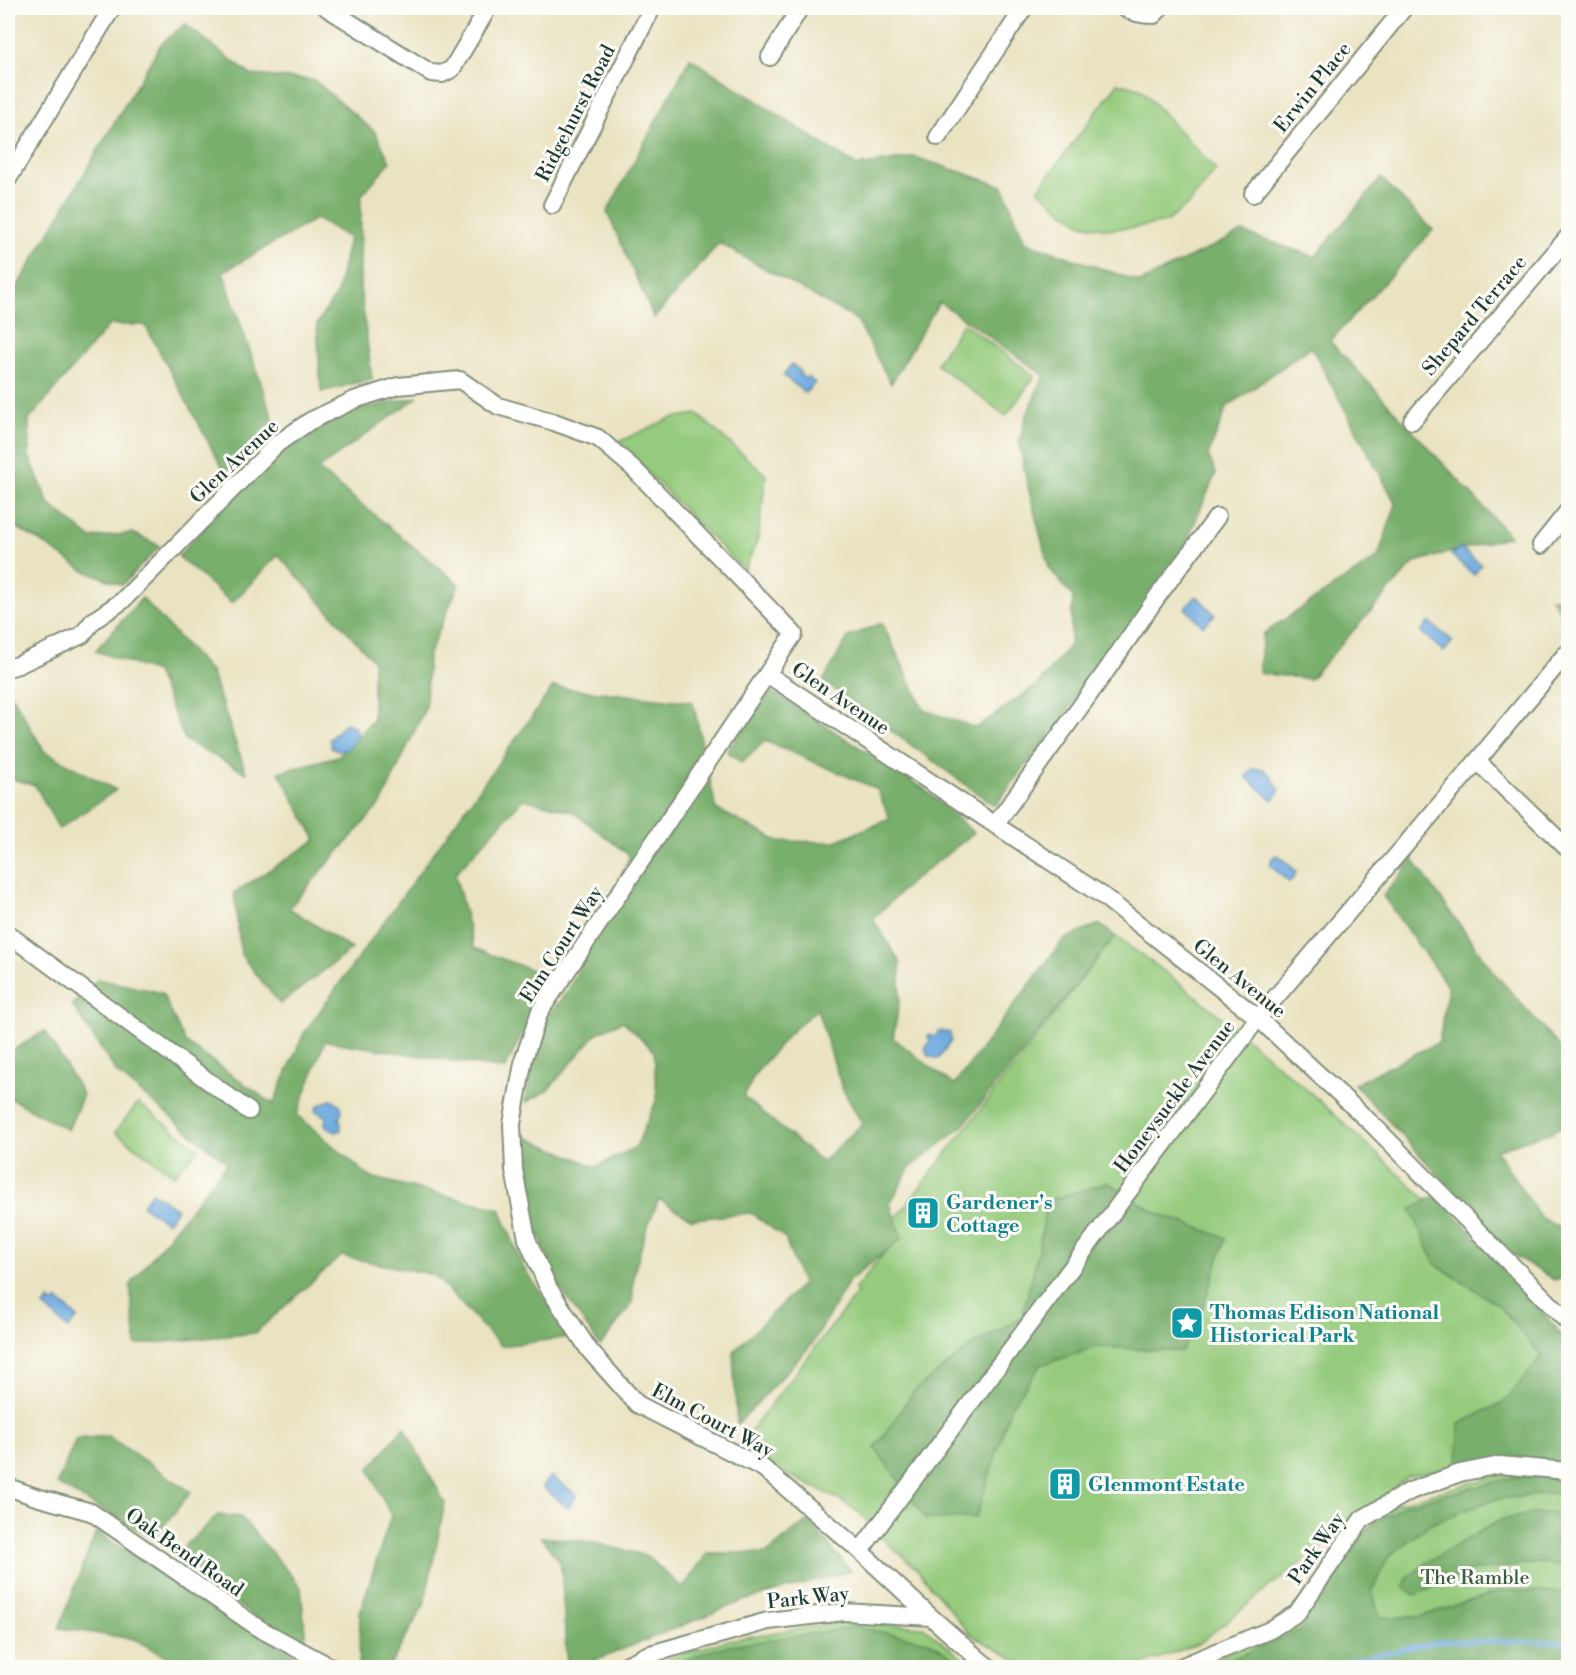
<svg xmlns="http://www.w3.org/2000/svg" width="1576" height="1675" viewBox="0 0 1576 1675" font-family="'Libre Bodoni',serif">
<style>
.green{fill:#95cb7d;stroke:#5a8458;stroke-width:1.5}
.forest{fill:#78af6c;stroke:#4c7650;stroke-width:1.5;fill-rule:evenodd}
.water{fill:#6faae0;stroke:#47748a;stroke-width:1.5}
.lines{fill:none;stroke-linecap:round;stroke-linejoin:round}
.stream{stroke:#6faae0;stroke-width:4.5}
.minor-casing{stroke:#84907b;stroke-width:20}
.minor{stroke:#fff;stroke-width:16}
.labels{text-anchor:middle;stroke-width:6;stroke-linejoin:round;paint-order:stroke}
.street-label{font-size:20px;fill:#1f3d34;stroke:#fdfcf7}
.culture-label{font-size:20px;font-weight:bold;fill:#0d838f;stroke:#fdfcf7;text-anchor:start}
.park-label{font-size:20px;fill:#3c6046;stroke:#fdfcf7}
</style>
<rect width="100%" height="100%" fill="#fdfcf7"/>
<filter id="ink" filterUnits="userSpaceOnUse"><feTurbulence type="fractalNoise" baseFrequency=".0167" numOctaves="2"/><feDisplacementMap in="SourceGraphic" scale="12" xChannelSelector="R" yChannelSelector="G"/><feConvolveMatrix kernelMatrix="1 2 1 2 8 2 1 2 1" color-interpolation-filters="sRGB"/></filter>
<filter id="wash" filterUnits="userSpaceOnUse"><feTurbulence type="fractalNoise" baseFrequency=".008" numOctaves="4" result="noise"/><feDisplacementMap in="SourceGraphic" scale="24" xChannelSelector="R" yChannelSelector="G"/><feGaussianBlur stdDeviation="1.35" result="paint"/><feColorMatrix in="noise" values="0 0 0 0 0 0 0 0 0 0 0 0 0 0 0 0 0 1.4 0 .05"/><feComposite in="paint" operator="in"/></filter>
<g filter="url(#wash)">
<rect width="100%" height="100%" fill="#eae3c2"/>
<!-- green -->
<path class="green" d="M1118 83 1140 88 1216 170 1190 203 1166 222 1133 228 1107 229 1082 224 1061 210 1038 190Z
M963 323 1035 376 1006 416 936 364Z
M697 414 766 475 758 538 744 571 618 442 671 418Z
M1115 936 1160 968 1217 1013 1321 1102 1454 1225 1566 1354 1521 1454 1408 1476 1347 1529 1270 1586 1200 1643 1135 1667H1028L970 1634 916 1568 877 1534 861 1514 839 1499 736 1450 858 1292 854 1290 889 1247 880 1239Z
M138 1103 199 1149 174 1175 115 1132Z
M1507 1473 1568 1481V1667L1193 1668 1292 1626 1353 1542 1392 1505Z
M848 1621 923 1627 962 1657 983 1667 638 1668 728 1640Z"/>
<!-- forest -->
<path class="forest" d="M185 24 251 75 314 80 375 132 390 162 361 196 360 286 372 379 321 392 317 324 337 293 349 238 317 218 223 272 275 425 225 473 145 325H109L29 420V456L49 504 91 538 133 533 160 546 122 585 83 570 38 540 8 523V302L161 44Z
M690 58 857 166 915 157 1003 186 1025 242 1140 282 1242 232 1315 257 1381 178 1433 230 1330 341 1510 536 1415 562 1310 679 1259 673 1263 634 1378 557 1396 504 1311 347 1227 407 1208 455 1216 473 1173 573 995 806 823 681 848 637 882 623 924 710 976 728 1038 684 1070 645 1073 597 1049 568 1029 491 1019 443 1026 417 1044 375 939 302 891 384 857 320 719 243 654 318 607 212Z
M418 397 318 469 459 584 428 656 426 706 382 802 289 908 352 949 280 1004 241 955 234 893 316 840 279 772 338 756 373 720V660L278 555 232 603 178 556 284 443 338 413Z
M142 598 211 672 246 773 185 740 156 672 95 651Z
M1551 598 1568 599V625Z
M553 687 693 702 716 809 778 841 833 842 890 819 877 789 765 741 742 763 727 751 771 691 923 788 974 833 911 882 873 919 900 962V999L893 1038 954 1085 1063 940 1099 924 1115 936 962 1127 909 1169 890 1204 902 1238 849 1281 812 1344 737 1425 733 1352 802 1284 785 1238 751 1213 692 1219 659 1199 646 1230 634 1273 632 1304 600 1346 555 1280 526 1195V1137L596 1167 636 1147 657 1099 654 1051 623 1021 597 1033 547 1091 525 1103 536 1031 569 989 630 856 572 811 523 799 455 874 474 948 550 977 505 1069 325 1041 297 1115 370 1177 500 1209 523 1267 572 1337 501 1346 434 1275 341 1256 255 1333 136 1345 130 1285 227 1163 117 1073 72 1005 98 979 162 993 185 1042 273 1104 304 1033ZM817 1009 842 1088 862 1124 822 1162 744 1097 755 1074 788 1035Z
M8 689 44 751 116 790 59 829 35 785 8 778Z
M1413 860 1495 974 1568 1056V1123L1551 1132 1496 1150 1540 1217 1568 1233V1277L1554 1280 1512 1254 1354 1084 1439 1042 1448 987 1383 896Z
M45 1031 83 1095 68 1130 8 1097V1053Z
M1108 1182 1156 1213 1226 1238 1198 1321 1182 1351 1097 1347 1041 1365 1011 1406 976 1518 926 1519 875 1448 915 1390 976 1343 1022 1317 1038 1252 1047 1201Z
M1437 1195 1532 1297 1568 1344V1464L1458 1461 1459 1424 1504 1402 1542 1356 1497 1304 1435 1264 1411 1209Z
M404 1427 445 1503 424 1605 389 1667H359L360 1612 391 1516 369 1469Z
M108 1436 191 1492 153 1539 57 1484 76 1439Z
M1519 1476 1568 1479V1491L1492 1500 1430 1524 1388 1557 1372 1591 1380 1617H1419L1503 1590 1568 1593V1667L1210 1668 1301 1630 1315 1603 1368 1529 1404 1505Z
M1568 1512V1566L1541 1563 1471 1571 1414 1595 1404 1587 1407 1578 1426 1563 1500 1520 1531 1514Z
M218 1515 241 1517 301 1587 306 1645 249 1613 174 1556Z
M808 1520 851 1571 743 1601 579 1667H567L561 1564 541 1537 591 1542 647 1556 683 1588 707 1553H767Z
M96 1532 314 1667H185L134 1639 59 1628Z
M856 1627 928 1641 970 1667H663L722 1647Z"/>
<!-- water -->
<path class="water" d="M792 364 800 371 799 373 805 379 808 377 815 383 805 393 783 375Z
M1460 547 1481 565 1474 575 1451 555Z
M1197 596 1215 615 1203 626 1185 608Z
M1429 622 1453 641 1444 652 1421 632Z
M345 723 355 727 358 736 347 750H338L331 748V742L329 740Z
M1253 769H1263L1272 777 1280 791 1272 800 1246 777Z
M1278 855 1296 871 1294 878 1289 882 1270 865 1272 858Z
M939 1031 950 1033 951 1041 938 1059 928 1056 925 1048 930 1042 928 1037 929 1035H932L935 1037Z
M332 1099 341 1106 342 1112 339 1118 341 1123V1130L336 1132 329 1129 325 1124 326 1117 316 1111 317 1106Z
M152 1192 177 1209 167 1222 142 1205Z
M49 1300 54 1304 58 1300 78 1318 68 1329 44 1306Z
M551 1476 577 1495 568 1508 542 1487Z"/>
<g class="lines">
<!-- stream -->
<path class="stream" d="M1333 1668 1345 1662 1441 1641 1568 1642"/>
</g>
</g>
<g filter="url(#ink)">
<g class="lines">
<!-- minor casing -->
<g class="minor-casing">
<path id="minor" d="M327 8 431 73 442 74 452 69 488 8
M1124 8C1134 14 1143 15 1154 15L1160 8
M770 57 800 8
M938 137 1024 8
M8 179 112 8
M1253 194 1404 8
M552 205 652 8
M1412 421 1568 237
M1541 545 1568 511
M8 668 18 665 82 635 93 621 122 601 277 444 310 421 354 400 398 386 460 380 498 406 554 422 598 438 633 468 794 634 540 1011 524 1058 512 1124 514 1170 527 1239 548 1287 589 1350 637 1404 763 1468 860 1551 931 1617
M767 674 1103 896 1258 1018 1373 1125 1568 1322
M1477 761 1568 849
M995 825 1104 674 1157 597 1217 517
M8 934 249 1111
M8 1487 36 1497 91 1512 260 1629 333 1668
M860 1551 1258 1018 1477 761 1565 655
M619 1668 647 1655 768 1621 844 1612 931 1617 982 1662 990 1668
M1178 1668 1270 1630 1297 1613 1362 1519 1410 1491 1460 1473 1500 1465 1568 1471"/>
</g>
<!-- minor -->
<use href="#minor" class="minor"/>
</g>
</g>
<!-- icons -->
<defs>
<g id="building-square" transform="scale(1.725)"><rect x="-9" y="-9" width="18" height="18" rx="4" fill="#0f9aa8" stroke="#fdfcf7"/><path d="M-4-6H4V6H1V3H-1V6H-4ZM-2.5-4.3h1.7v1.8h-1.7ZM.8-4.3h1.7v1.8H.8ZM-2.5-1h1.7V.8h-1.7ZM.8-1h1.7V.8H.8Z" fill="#fff"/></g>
<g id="sight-square" transform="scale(1.725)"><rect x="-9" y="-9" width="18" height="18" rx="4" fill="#0f9aa8" stroke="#fdfcf7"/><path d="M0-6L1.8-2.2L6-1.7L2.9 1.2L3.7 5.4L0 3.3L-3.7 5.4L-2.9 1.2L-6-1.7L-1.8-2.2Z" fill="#fff"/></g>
</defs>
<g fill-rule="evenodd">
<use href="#building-square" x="923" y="1213"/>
<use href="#sight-square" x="1187" y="1323"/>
<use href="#building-square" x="1065" y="1484"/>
</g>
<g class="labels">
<!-- street labels -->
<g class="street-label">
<text transform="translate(1312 87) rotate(-51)" y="7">Erwin Place</text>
<text transform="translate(575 113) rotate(-63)" y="7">Ridgehurst Road</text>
<text transform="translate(1474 315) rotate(-50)" y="7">Shepard Terrace</text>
<text transform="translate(234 461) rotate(-43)" y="7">Glen Avenue</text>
<text transform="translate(841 698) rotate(34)" y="7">Glen Avenue</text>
<text transform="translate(561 944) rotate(-57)" y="7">Elm Court Way</text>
<text transform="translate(1240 978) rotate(39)" y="7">Glen Avenue</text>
<text transform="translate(1174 1096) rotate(-53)" y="7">Honeysuckle Avenue</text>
<text transform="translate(713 1420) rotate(28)" y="7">Elm Court Way</text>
<text transform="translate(1316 1548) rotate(-55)" y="7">Park Way</text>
<text transform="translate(185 1552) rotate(35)" y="7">Oak Bend Road</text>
<text transform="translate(808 1597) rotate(-6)" y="7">Park Way</text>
</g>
<!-- culture labels -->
<g class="culture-label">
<text x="946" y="1209">Gardener's<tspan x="946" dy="23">Cottage</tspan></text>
<text x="1210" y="1319">Thomas Edison National<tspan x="1210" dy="23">Historical Park</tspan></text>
<text x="1088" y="1491">Glenmont Estate</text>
</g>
<!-- park labels -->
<g class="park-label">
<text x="1475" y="1584">The Ramble</text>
</g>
</g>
<!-- margin -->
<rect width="1576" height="1675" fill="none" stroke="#fdfcf7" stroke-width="30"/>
</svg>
